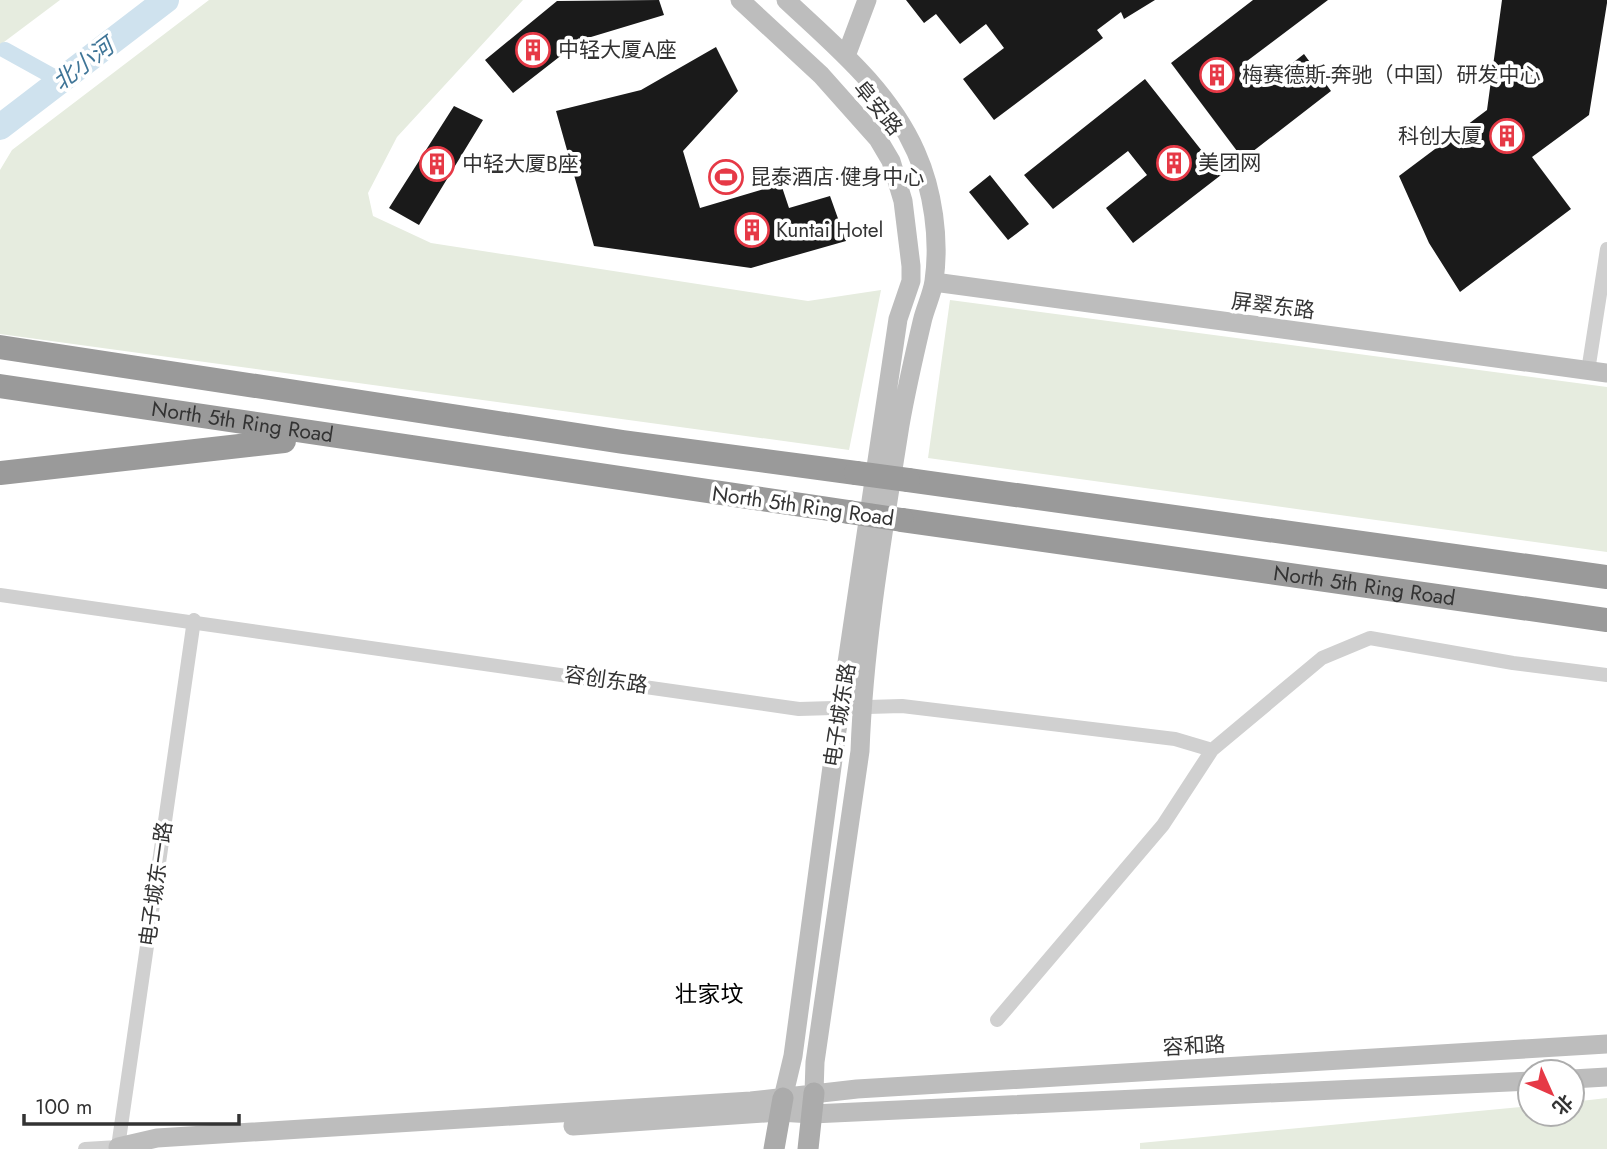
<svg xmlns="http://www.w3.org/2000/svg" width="1607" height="1149" viewBox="0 0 1607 1149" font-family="Jost,'Noto Sans SC',sans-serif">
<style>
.green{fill:#e6ecdf}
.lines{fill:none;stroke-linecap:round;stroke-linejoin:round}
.canal{stroke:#cfe2ee;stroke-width:16}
.river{stroke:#cfe2ee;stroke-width:26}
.building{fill:#1a1a1a}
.street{stroke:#d0d0d0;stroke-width:14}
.secondary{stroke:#bdbdbd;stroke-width:19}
.primary{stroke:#ababab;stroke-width:21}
.highway{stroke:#9a9a9a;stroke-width:24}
.highway-bridge{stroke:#9a9a9a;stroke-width:24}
.labels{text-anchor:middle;stroke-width:7;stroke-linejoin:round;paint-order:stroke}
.poi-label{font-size:21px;fill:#333;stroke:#fff;text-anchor:start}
.street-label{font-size:21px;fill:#333;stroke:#fff}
.water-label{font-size:23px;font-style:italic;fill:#3f7597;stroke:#fff}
.neighbourhood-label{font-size:23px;fill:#000;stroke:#fff}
</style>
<rect width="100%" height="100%" fill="#fff"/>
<!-- green -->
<path class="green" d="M0 0H60L0 45Z
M209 0H523L397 137 368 193 373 216 431 243 808 301 881 290 849 450 0 334V170L12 150Z
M950 300 1607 387V552L928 458Z
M1607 1098V1149H1140V1143L1530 1106V1114H1572V1102Z"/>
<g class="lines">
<!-- canal -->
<path class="canal" d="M5 50 61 81"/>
<!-- river -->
<path class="river" d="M0 127 166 0"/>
</g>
<!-- building -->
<path class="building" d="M659 0 664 15 581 40 513 93 485 60 557 1Z
M906 0H1155L1124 19 1121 12 1097 30 1103 38 994 120 963 79 1004 48 986 24 960 44 936 14 924 23Z
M1253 0H1328L1243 64 1262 87 1304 54 1331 91 1243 159 1171 63Z
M1502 0H1607V3L1589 115 1532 157 1571 209 1460 292 1429 243 1399 176 1487 110Z
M716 47 738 91 683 151 700 208 781 184 789 208 830 196 846 241 751 268 594 246 556 111 641 90Z
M1145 79 1221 175 1133 243 1106 208 1147 175 1128 151 1053 209 1024 175Z
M454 106 483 120 419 225 389 208Z
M990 175 1029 224 1008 240 969 192Z"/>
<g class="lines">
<!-- street -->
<path class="street" d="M1588 371 1607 249
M0 595 799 709 902 706 1175 739 1212 750
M997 1020 1163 825 1212 750 1322 658 1370 638 1513 663 1607 675
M85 1149 118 1147 194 620"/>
<!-- secondary -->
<path class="secondary" d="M740 0 821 75 878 139 891 161 903 201 911 266V281L898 319 836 737 793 1056 783 1098
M786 0C835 46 888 89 916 152 933 190 940 239 934 281 932 295 925 308 922 322 914 356 906 391 900 425 883 533 864 642 860 751L815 1062 814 1093
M846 56 867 0
M934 282 1607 373
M1572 1079 1607 1077
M573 1126 779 1112 812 1114 1530 1081
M118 1147 157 1138 751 1101 857 1089 1607 1044"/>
<!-- primary -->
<path class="primary" d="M774 1149 783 1098
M808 1149 814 1093"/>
<!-- highway -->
<g class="highway">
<path d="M0 347 623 442 856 473"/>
<path id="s1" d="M0 386 849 512"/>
<path d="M0 473 284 441"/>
<path d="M908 480 1607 577"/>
<path id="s2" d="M902 520 1607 620"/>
</g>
<!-- highway-bridge -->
<path class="highway-bridge" d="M856 473 908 480
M849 512 902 520"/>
</g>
<!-- icons -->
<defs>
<g id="building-ring" transform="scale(1.75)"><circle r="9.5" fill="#fff" stroke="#e63946" stroke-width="1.5"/><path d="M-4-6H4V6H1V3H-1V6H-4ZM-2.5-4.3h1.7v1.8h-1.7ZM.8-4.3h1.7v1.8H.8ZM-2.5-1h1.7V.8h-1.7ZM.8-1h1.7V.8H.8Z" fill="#e63946"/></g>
<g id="stadium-ring" transform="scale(1.75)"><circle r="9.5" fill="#fff" stroke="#e63946" stroke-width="1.5"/><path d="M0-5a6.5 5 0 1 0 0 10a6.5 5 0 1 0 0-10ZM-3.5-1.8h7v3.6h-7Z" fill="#e63946"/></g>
</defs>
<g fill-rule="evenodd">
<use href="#building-ring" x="533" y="50"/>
<use href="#building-ring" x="1217" y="75"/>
<use href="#building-ring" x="1507" y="136"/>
<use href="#building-ring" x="1174" y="163"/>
<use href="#building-ring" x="437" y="164"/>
<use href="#stadium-ring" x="726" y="177"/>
<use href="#building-ring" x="752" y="230"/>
</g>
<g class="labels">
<!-- poi labels -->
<g class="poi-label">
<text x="558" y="57">中轻大厦A座</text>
<text x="1242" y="82">梅赛德斯-奔驰（中国）研发中心</text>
<text x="1482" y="143" text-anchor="end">科创大厦</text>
<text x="1198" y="170">美团网</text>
<text x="462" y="171">中轻大厦B座</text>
<text x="750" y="184">昆泰酒店·健身中心</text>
<text x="776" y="237">Kuntai Hotel</text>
</g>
<!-- street labels -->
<g class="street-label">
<text transform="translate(878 108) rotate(51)" y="7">阜安路</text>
<text transform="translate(1273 306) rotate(7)" y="7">屏翠东路</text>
<text dy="7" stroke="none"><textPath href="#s1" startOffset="245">North 5th Ring Road</textPath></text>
<text transform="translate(803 506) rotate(8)" y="7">North 5th Ring Road</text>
<text dy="7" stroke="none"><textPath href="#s2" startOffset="467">North 5th Ring Road</textPath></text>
<text transform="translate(606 680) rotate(8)" y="7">容创东路</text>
<text transform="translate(840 715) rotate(-81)" y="7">电子城东路</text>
<text transform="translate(156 884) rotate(-82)" y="7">电子城东一路</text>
<text transform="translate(1194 1046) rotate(-3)" y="7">容和路</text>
</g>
<!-- water labels -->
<g class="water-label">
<text transform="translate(83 64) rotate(-37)" y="8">北小河</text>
</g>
<!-- neighbourhood labels -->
<g class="neighbourhood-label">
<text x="709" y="1002">壮家坟</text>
</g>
</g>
<!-- north arrow -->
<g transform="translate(1551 1093) rotate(135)"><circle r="33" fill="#ffffff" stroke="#adadad" stroke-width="2"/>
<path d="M0-5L12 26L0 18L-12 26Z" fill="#e63946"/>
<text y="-10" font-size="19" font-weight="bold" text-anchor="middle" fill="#333333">北</text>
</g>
<!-- scale -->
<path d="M24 1114v10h215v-10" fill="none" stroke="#333333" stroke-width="3.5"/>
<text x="35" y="1114" font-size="21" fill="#333333" stroke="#ffffff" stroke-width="5" paint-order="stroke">100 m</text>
</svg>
